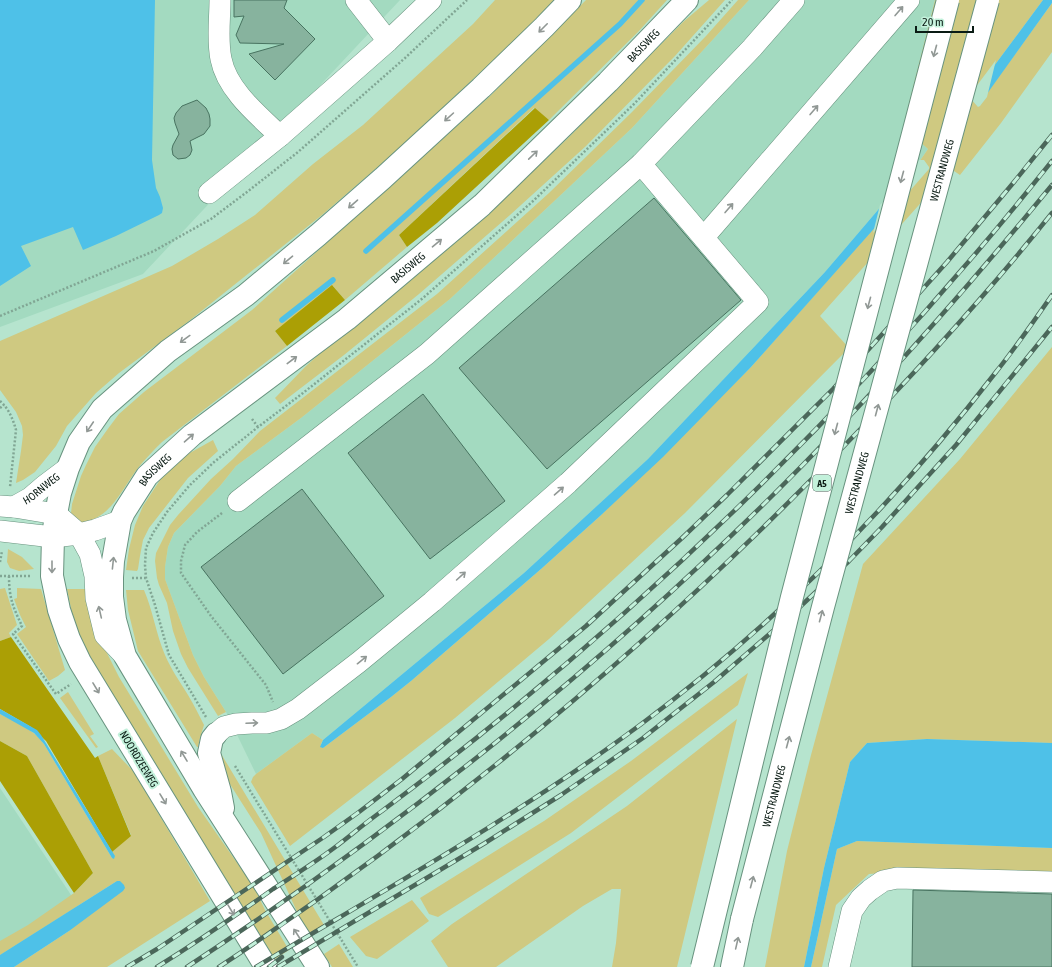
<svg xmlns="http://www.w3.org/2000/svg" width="1052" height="967" viewBox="0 0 1052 967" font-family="'Asap Condensed',sans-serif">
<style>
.built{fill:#a3dac0}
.green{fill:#cfc981}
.forest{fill:#ab9f05}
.water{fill:#4ec1e8}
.pier{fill:#b6e4ce}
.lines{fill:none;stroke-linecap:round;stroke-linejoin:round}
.stream{stroke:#4ec1e8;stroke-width:5.5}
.building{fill:#87b39e;stroke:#487360}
.minor-casing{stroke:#68937f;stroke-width:22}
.major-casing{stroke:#68937f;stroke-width:24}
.highway-casing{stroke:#68937f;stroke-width:24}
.path{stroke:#81a694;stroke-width:2.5;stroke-dasharray:2 2;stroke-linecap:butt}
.minor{stroke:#fff;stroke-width:21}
.major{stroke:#fff;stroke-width:22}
.highway{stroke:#fff;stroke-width:22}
.rail-casing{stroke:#4b675a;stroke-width:4.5}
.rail{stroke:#c3f1db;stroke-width:3;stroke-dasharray:9;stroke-linecap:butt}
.highway-bridge-casing{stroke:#68937f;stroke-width:24;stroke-linecap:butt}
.highway-bridge{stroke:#fff;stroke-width:22}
.oneway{stroke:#919895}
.labels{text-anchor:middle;stroke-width:4;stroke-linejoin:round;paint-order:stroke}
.shield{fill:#c3f1db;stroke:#425b50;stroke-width:1}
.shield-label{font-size:10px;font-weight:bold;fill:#0a1b14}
.street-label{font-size:11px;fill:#0a1b14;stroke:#c3f1db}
</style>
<rect width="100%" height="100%" fill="#b6e4ce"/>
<!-- built -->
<path class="built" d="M144 0H400L143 274 0 327V182Z
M749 0H935L903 127 928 149 919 162 825 272 648 459 524 573 323 740 312 733 256 774 226 712 204 677 193 655 165 579V567L168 547 174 533 220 486 236 466 301 418 450 299 632 128Z
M0 788 79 907 0 962Z"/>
<!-- green -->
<path class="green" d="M495 0H554L533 23 401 147 322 215 189 321 119 373 96 393 67 426 56 446 35 472 23 480 16 483 21 451 23 435 22 426 16 412 0 390V341L172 266 218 239 255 215 313 164 363 125 473 24Z
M586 0H667L638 32 549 120 534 108 399 235 407 247 345 300 333 286 275 331 287 346 162 442C152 452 143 461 135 472 120 493 110 518 81 523L71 513 72 504 81 476 86 465 95 447 107 430 119 414 144 392 252 310 489 97Z
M709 0H725L675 56 586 146 510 215 419 294 344 355 280 404 275 398 306 366 325 349 494 208 568 138 683 22Z
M738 0H749L632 128 450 299 301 418 236 466 220 486 174 533 168 547 165 567V579L193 655 204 677 226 712 218 716 188 668 181 654 173 631 167 603 159 585 157 578 155 561 156 553 170 525 178 515 211 479 233 459 260 431 437 294 549 193 632 112 706 36Z
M935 0H1043L971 97 979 104 1052 3V52L1001 123 960 175 951 169 820 316 849 348 685 513 549 639 455 718 290 846 251 782 253 777 256 774 312 733 323 740 321 744 323 748 391 697 411 681 541 569 599 517 751 367 927 168 919 162 928 149 903 127Z
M1052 347V743L927 739 867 743 850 762 824 868 804 967H765L787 851 811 755 863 564 960 459Z
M213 440 218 451 188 478 149 528 143 540 140 556 138 569 137 571 126 570 129 549 135 525 143 506 160 480 179 459Z
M8 549 22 557 34 569 19 571 10 568 7 562Z
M5 588 17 625 9 633 11 637 0 641V589Z
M17 588 41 589 65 670 58 676 49 681 17 634 26 627 20 615 14 599 17 598Z
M67 589H90L103 645 119 677 198 807 254 887 265 910 289 950 275 959 90 659 80 637 73 618Z
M126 590H144C153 611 156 634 165 655 171 669 180 682 188 695 194 705 199 715 204 725L200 738 198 747H197L138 651 128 610Z
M748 673 738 705 571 833 438 917 429 914 420 898 544 821 631 761Z
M68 692 94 734 90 736 98 747 96 748 60 698Z
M0 714C17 723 32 728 44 744L112 858 115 857 112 852 131 835 98 756 112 749 134 772 210 901 107 967H14L69 931 117 881 0 955V941L28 925 74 893 93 873 27 756 0 741Z
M737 719 677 967H612L616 943 621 889H612L583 906 496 967H448L431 941 452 924 627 806Z
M220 752 324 925 310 934 299 916 261 833 221 770 219 762Z
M857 841 1052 848V873L910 871 869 874 836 905 822 967H811L837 849Z
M412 900 429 921 377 959 366 956 350 937Z
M339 944 353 967H332L324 954Z"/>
<!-- forest -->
<path class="forest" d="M535 108 549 120 437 223 407 247 399 235Z
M332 285 345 300 287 346 275 331Z
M11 637 95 758 98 756 131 836 112 852 46 741 31 727 0 709V641Z
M0 741 27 756 93 873 74 893 0 781Z"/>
<!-- water -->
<path class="water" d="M0 0H155L152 160 156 188 160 197 163 208 162 213 159 215 116 236 83 250 73 227 21 246 31 266 0 286Z
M1043 0H1052V3L979 105 971 97Z
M919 162 928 168 751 367 663 457 599 517 541 569 411 681 391 697 323 748 320 747 323 740 524 573 648 459 825 272Z
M0 709 37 730 41 735 115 856 114 859 112 858 44 744 34 733 0 714Z
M927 739 1052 743V848L857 841 837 849 811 967H804L824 868 850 762 867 743Z
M117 881H120L124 885 125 888 123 891 69 931 14 967H0V955Z"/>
<!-- pier -->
<path class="pier" d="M996 60 987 97 980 106 978 107 970 98 969 96Z
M919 160H924L929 167V169L873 233 880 205Z"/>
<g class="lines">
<!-- stream -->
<path class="stream" d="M366 251 620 24 642 0
M282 320 333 280"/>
</g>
<!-- building -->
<path class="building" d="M234 0H287L284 8 315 39 275 80 249 54 284 44 240 43 236 35 244 16 234 17Z
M197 100 206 108 209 114 210 119V126L204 134 190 141 192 150 190 155 186 158 178 159 173 155 172 149 173 145 179 134 175 123 174 118 176 113 182 106Z
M654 198 741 300 547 469 459 368Z
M423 394 505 501 430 559 348 453Z
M302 489 384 596 283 674 201 567Z
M913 890 1052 894V967H912Z"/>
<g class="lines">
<!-- minor casing -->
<g class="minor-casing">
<g id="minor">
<path d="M220 0C220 19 217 40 221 59 227 90 258 115 280 136"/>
<path d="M356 0 388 41"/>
<path d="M209 193 280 136 388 41 431 0"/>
<path d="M704 237 909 0"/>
<path d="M238 501 427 354 641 164 752 48 794 0"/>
<path d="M0 506 14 507 56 514 79 534 90 554 95 576 96 598 105 635 125 656"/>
<path id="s1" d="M14 507 30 498 44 486 68 468"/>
<path d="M0 531 53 537 79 534 95 530 120 521"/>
<path d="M216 734 224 727 236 724 252 723H267L281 719 298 709 359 662 432 602 568 483 758 302 641 164"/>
<path d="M839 967 852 911 861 898 870 890 883 881 897 878 1052 882"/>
</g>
</g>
<!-- major casing -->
<g class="major-casing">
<g id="major">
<path d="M216 734 212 739 209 753 220 792 223 808"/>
<path d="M266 967 80 662 69 639 59 610 52 576 53 537 56 514 60 493 68 468 79 442 102 409 168 351 246 295 318 235 383 178 481 88 544 27 570 0"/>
<path id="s2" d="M318 967 204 789 125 656 115 620 112 597V577L113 561 120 521 124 512 147 476 192 435 347 319 482 205 608 82 687 0"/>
</g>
</g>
<!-- highway casing -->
<g class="highway-casing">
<path id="highway" d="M732 967 742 919"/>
</g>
<!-- path -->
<path class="path" d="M0 316 154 251 211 219 247 192 298 152 405 58 467 0
M0 401C9 409 13 419 16 430L10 487
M0 408 4 405
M252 419 258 427
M222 513 197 532 185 545 181 561V573L211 616 266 685 273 702
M0 562 2 551
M0 576H31
M9 576C9 598 13 607 22 626L13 634 56 694 71 684
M132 578H146
M206 717 169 655 155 605 146 578 145 565 146 548 153 533 167 512 189 486 213 463 258 427 303 393 423 298 532 202 634 104 732 0
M235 766 358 967"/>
<!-- minor -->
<use href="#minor" class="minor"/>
<!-- major -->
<use href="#major" class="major"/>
<!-- highway -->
<use href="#highway" class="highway"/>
<!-- rail casing -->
<g class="rail-casing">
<path id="rail" d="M127 967 157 949 324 837 359 812 402 779 586 626 682 538 727 495 833 389 947 262 1014 182 1052 135
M157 967C197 942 235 916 273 889 293 876 314 863 334 848 350 836 365 823 382 811 632 624 857 405 1052 161
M187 967C398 828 597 670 777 491 874 394 965 291 1052 185
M219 967C446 817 656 641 845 445 917 371 987 294 1052 213
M256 967C386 889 519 815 640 725 775 625 894 504 996 372 1016 347 1034 321 1052 295
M269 967 282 957
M278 967 485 843 561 795 643 738 714 682 789 617 849 561 882 527 956 445 1052 327"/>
</g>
<!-- rail -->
<use href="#rail" class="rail"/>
<!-- highway-bridge casing -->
<g class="highway-bridge-casing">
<g id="highway-bridge">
<path id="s3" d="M742 919 823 607 988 0"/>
<path d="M702 967 792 597 948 0"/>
</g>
</g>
<!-- highway-bridge -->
<use href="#highway-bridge" class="highway-bridge"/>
</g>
<!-- one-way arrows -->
<defs><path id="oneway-shaft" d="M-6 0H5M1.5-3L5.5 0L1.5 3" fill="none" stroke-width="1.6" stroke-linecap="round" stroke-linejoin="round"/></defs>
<g class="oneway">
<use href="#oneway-shaft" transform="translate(899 11) rotate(-49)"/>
<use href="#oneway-shaft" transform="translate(543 28) rotate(135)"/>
<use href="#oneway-shaft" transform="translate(935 51) rotate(105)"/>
<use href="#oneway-shaft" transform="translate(814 110) rotate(-49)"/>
<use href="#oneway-shaft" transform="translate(449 117) rotate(138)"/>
<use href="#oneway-shaft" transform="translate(533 155) rotate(-44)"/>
<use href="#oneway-shaft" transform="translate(902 177) rotate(105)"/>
<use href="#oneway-shaft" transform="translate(353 204) rotate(139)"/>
<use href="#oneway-shaft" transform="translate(729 208) rotate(-49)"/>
<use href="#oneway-shaft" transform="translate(437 243) rotate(-40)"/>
<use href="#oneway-shaft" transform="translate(288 260) rotate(140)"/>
<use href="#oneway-shaft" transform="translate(869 303) rotate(105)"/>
<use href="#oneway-shaft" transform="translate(185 339) rotate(144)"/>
<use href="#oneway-shaft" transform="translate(292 360) rotate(-37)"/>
<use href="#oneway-shaft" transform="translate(877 410) rotate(-75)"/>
<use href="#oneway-shaft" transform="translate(90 427) rotate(124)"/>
<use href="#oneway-shaft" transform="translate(836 429) rotate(105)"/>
<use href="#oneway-shaft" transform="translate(189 438) rotate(-41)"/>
<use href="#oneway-shaft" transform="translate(559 491) rotate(-41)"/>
<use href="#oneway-shaft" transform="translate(113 563) rotate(-84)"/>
<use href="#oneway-shaft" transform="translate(52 567) rotate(90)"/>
<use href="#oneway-shaft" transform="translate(461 576) rotate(-42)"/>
<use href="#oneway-shaft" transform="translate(100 612) rotate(-103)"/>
<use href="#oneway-shaft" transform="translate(821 616) rotate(-75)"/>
<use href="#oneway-shaft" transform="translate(362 660) rotate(-39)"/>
<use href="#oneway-shaft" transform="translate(96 688) rotate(59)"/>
<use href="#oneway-shaft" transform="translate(252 723) rotate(-2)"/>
<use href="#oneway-shaft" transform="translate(788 742) rotate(-75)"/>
<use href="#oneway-shaft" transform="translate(184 756) rotate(-121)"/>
<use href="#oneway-shaft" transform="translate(163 799) rotate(59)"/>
<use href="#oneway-shaft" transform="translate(752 882) rotate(-75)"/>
<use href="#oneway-shaft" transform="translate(231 910) rotate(59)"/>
<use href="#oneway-shaft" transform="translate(297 934) rotate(-123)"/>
<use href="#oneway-shaft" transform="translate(737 943) rotate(-77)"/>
</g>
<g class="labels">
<!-- shield labels -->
<rect class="shield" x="813" y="475" width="18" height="16" rx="3"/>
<g class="shield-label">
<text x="822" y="487">A5</text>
</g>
<!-- street labels -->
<g class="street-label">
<text dy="4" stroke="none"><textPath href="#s2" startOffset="1214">BASISWEG</textPath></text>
<text dy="4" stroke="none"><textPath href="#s3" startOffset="775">WESTRANDWEG</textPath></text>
<text dy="4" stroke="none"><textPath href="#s2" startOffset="890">BASISWEG</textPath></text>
<text dy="4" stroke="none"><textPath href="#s2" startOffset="566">BASISWEG</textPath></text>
<text dy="4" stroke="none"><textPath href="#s3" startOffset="451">WESTRANDWEG</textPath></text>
<text dy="4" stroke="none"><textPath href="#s1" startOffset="33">HORNWEG</textPath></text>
<text transform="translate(139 759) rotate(59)" y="4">NOORDZEEWEG</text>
<text dy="4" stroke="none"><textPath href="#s3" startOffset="127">WESTRANDWEG</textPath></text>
</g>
</g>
<!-- scale -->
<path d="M916 26v6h57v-6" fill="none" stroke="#0a1b14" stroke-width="2"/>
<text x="922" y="26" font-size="12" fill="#0a1b14" stroke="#c3f1db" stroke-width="3" paint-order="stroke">20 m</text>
</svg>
